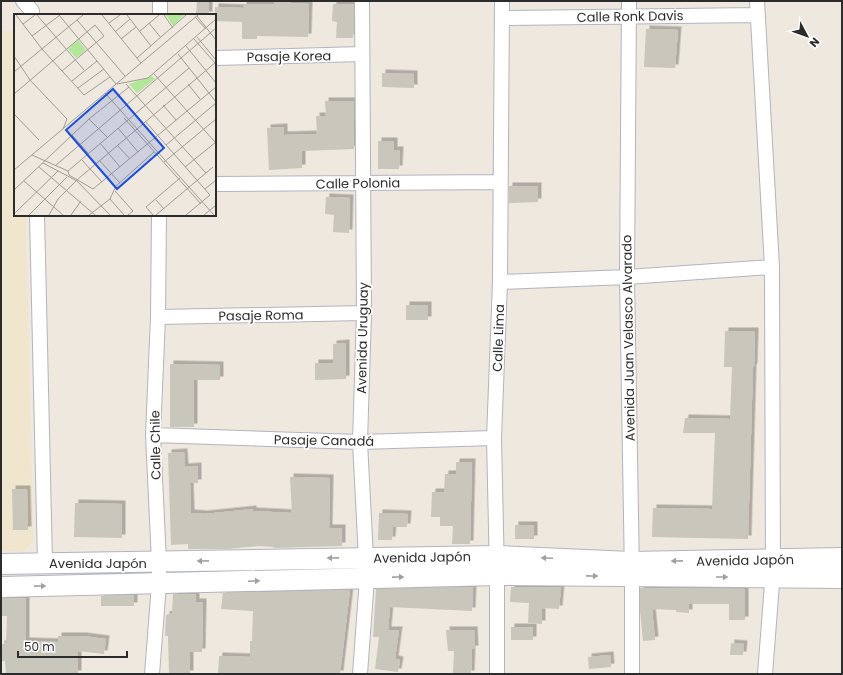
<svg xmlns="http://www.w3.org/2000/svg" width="843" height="675" viewBox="0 0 843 675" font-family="Poppins,sans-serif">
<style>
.education{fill:#f0e6cd}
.building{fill:#c9c6bc;filter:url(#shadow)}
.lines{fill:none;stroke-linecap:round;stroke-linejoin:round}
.street-casing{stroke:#b2b4c0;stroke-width:16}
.secondary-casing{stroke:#b2b4c0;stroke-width:22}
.street{stroke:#fff;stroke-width:14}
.secondary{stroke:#fff;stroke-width:20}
.oneway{fill:#a0a0a0}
.labels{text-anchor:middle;stroke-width:3.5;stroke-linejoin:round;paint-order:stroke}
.street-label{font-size:13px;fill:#2c2c2c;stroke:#fff}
.inset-road{fill:none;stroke:#a09d97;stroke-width:1}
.view{fill:#1d4ed8;fill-opacity:0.15;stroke:#1d4ed8;stroke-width:2}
.inset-edge{fill:none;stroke:#2c2c2c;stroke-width:2}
</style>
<defs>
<filter id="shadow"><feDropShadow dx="3.5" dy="-3.5" stdDeviation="0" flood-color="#0004"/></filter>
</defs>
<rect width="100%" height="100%" fill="#eee8de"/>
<!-- education -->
<path class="education" d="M1 31H15V215H26L33 542 23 551H1Z"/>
<!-- building -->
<path class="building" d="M197 1H209V15H196Z
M274 2 309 4 308 37 257 36V39H242V22L215 21V7L243 8V4H274Z
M333 4H354L353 38H336L337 22 332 21Z
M646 29 678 30 675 68 644 67Z
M382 73 414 74V88L382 87Z
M325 101H354V149L302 151V168L269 170 267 128 284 127V135L317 134 316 116H326Z
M378 141H394V150H400L399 169H378Z
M509 186H538V202L509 203Z
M326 197 350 198 349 233 333 232 334 215 325 214Z
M406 305H428V320H406Z
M725 331H755L754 367H753L748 539 652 537 653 508 712 509 715 433H683L685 418 730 419 732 367H724Z
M346 343V379L315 380V363H333V344Z
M170 364 220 365V380H194V427H170Z
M184 452 185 467 198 466V483H190L191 513 204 514 253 509V511L292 513 290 477 330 478 329 528H342V546L274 548 273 547 259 546 227 549H188V544L171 545 168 453Z
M456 462H472L470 544H452L453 526H440V517H431L432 492H444L445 474H456Z
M12 489H27L28 530H13Z
M75 503 122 504V538L74 537Z
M379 513 408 514 407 527H393L392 540H378Z
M515 525H534V539H515Z
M473 587 472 611 390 607 388 630H399L395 659 400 660 398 672 375 669 379 637H373L376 589Z
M511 587H561L559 609 542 608V624L528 623 529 603 510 602Z
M640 588 745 589V620H729V604H689V613L676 612V610L652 609 655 640 643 641 640 611Z
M350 590 340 674H218L219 656 250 657V641H252L253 611 221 609 223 593Z
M173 594H196V602H203L202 652H190V674H169L168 636H165L166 615 172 613Z
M134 595V606H101V596Z
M1 598H26V641L58 642V636H83L106 639 104 654 78 651V674H6L5 661H1V644H5V642H6L7 616H1Z
M511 627H533V640H511Z
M446 630H474L475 649H472L471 674H453L454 651H448Z
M731 643 744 644 743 655H730Z
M610 655 611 667 589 669 588 657Z"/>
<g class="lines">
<!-- street casing -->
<g class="street-casing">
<path id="street" d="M23 1 32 11V15
M629 1 627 277 632 576V674
M757 1 772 267 773 571 765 674
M160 15V1
M502 18 758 15
M215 58 362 54
M215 184 500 182
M37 215 45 563
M500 282 627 277 772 267
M158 317 364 313
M153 435 360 442 494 438
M152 674 159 584V562L153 435 158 317 159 215
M360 674 367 578 360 442 364 313 362 1
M497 674V575L494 438 500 282 502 1"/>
</g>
<!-- secondary casing -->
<g class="secondary-casing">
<path id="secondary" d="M1 564 497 556 631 562 842 558
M1 587 497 575 842 578"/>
</g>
<!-- street -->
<use href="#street" class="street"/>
<!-- secondary -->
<use href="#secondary" class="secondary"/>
</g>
<!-- one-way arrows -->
<defs><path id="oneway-solid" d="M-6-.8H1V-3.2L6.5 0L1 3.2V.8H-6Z"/></defs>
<g class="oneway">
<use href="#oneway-solid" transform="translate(333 558) rotate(179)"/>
<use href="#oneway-solid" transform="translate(547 558) rotate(-177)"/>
<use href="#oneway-solid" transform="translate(203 561) rotate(179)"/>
<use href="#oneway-solid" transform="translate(677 561) rotate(179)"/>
<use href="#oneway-solid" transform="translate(592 576) rotate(1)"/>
<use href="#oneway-solid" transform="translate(398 577) rotate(-1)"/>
<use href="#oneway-solid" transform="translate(722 577)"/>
<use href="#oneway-solid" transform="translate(254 581) rotate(-2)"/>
<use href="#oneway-solid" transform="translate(40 586) rotate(-1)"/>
</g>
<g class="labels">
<!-- street labels -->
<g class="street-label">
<text transform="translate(630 16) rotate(-1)" y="5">Calle Ronk Davis</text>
<text transform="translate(289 56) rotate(-1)" y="5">Pasaje Korea</text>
<text transform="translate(358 183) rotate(-1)" y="5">Calle Polonia</text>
<text transform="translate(261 315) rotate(-1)" y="5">Pasaje Roma</text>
<text transform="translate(362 338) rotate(-89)" y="5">Avenida Uruguay</text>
<text transform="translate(498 338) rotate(-88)" y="5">Calle Lima</text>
<text transform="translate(628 338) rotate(-91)" y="5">Avenida Juan Velasco Alvarado</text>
<text transform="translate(324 440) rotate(1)" y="5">Pasaje Canadá</text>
<text transform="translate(155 445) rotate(-91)" y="5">Calle Chile</text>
<text transform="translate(422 557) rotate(-1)" y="5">Avenida Japón</text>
<text transform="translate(745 560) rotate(-1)" y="5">Avenida Japón</text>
<text x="98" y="568">Avenida Japón</text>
</g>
</g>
<!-- overview -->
<g transform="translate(14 14)">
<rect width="202" height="202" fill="#eee8de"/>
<path d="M152 1H170L159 12ZM64 26 72 36 62 44 54 35ZM138 62 141 65 123 79 115 70Z" fill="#b2e799"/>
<path class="inset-road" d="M2 1 28 35 70 81 96 63M23 1 70 56M45 1 102 70M88 1 127 49M113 1 137 32M150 1 159 14M183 2 202 26M181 3 192 15M63 6 111 62M95 9 106 1M135 9 147 24M9 10 21 1M126 17 145 1M101 18 116 5M18 22 46 1M183 23 202 46M107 25 122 13M180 25 201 49M172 32 202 69M164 40 202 88M0 42 16 66 53 105 49 115M123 44 172 1M0 58 69 1M140 60 201 128M58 67 83 47M103 70 134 64 202 5M112 70 192 159M174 70 186 85M64 74 90 55M91 79 200 201M0 80 81 11 90 22 48 57M149 91 162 106M0 100 25 126M110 104 187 190M75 105 93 123M131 107 196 181 172 201M104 114 124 138M58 121 74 139M86 129 106 153M103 131 116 145M152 131 202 89M18 141 54 157 55 161 79 175 202 73M67 145 88 168M85 146 106 169M150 148 202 105M29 149 63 167 96 201M41 152 202 14M25 153 81 201M171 153 202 128M0 156 184 1M54 157 175 54M10 167 49 201M191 175 202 166M0 176 75 105 115 73M101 177 119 197 114 201M96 185 110 201M142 186 150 195M0 200 44 157M15 201 53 163M35 201 44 185 64 165 202 48M57 201 67 187M75 201 96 185 102 172 140 138M139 201 132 193 166 164M142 201 199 153M190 201 201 192"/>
<path class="view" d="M99 75 150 134 103 175 52 116Z"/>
<rect width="202" height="202" class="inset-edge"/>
</g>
<!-- border -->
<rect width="843" height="675" fill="none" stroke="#2c2c2c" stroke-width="4"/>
<!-- north arrow -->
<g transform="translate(807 36) rotate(131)" stroke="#ffffff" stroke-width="3" paint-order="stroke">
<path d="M0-3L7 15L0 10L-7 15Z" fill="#2c2c2c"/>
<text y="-6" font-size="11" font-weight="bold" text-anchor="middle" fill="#2c2c2c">N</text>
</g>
<!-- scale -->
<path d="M18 651v6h109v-6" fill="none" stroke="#2c2c2c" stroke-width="2"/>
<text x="24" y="651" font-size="12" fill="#2c2c2c" stroke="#ffffff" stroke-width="3" paint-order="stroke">50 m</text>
</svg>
